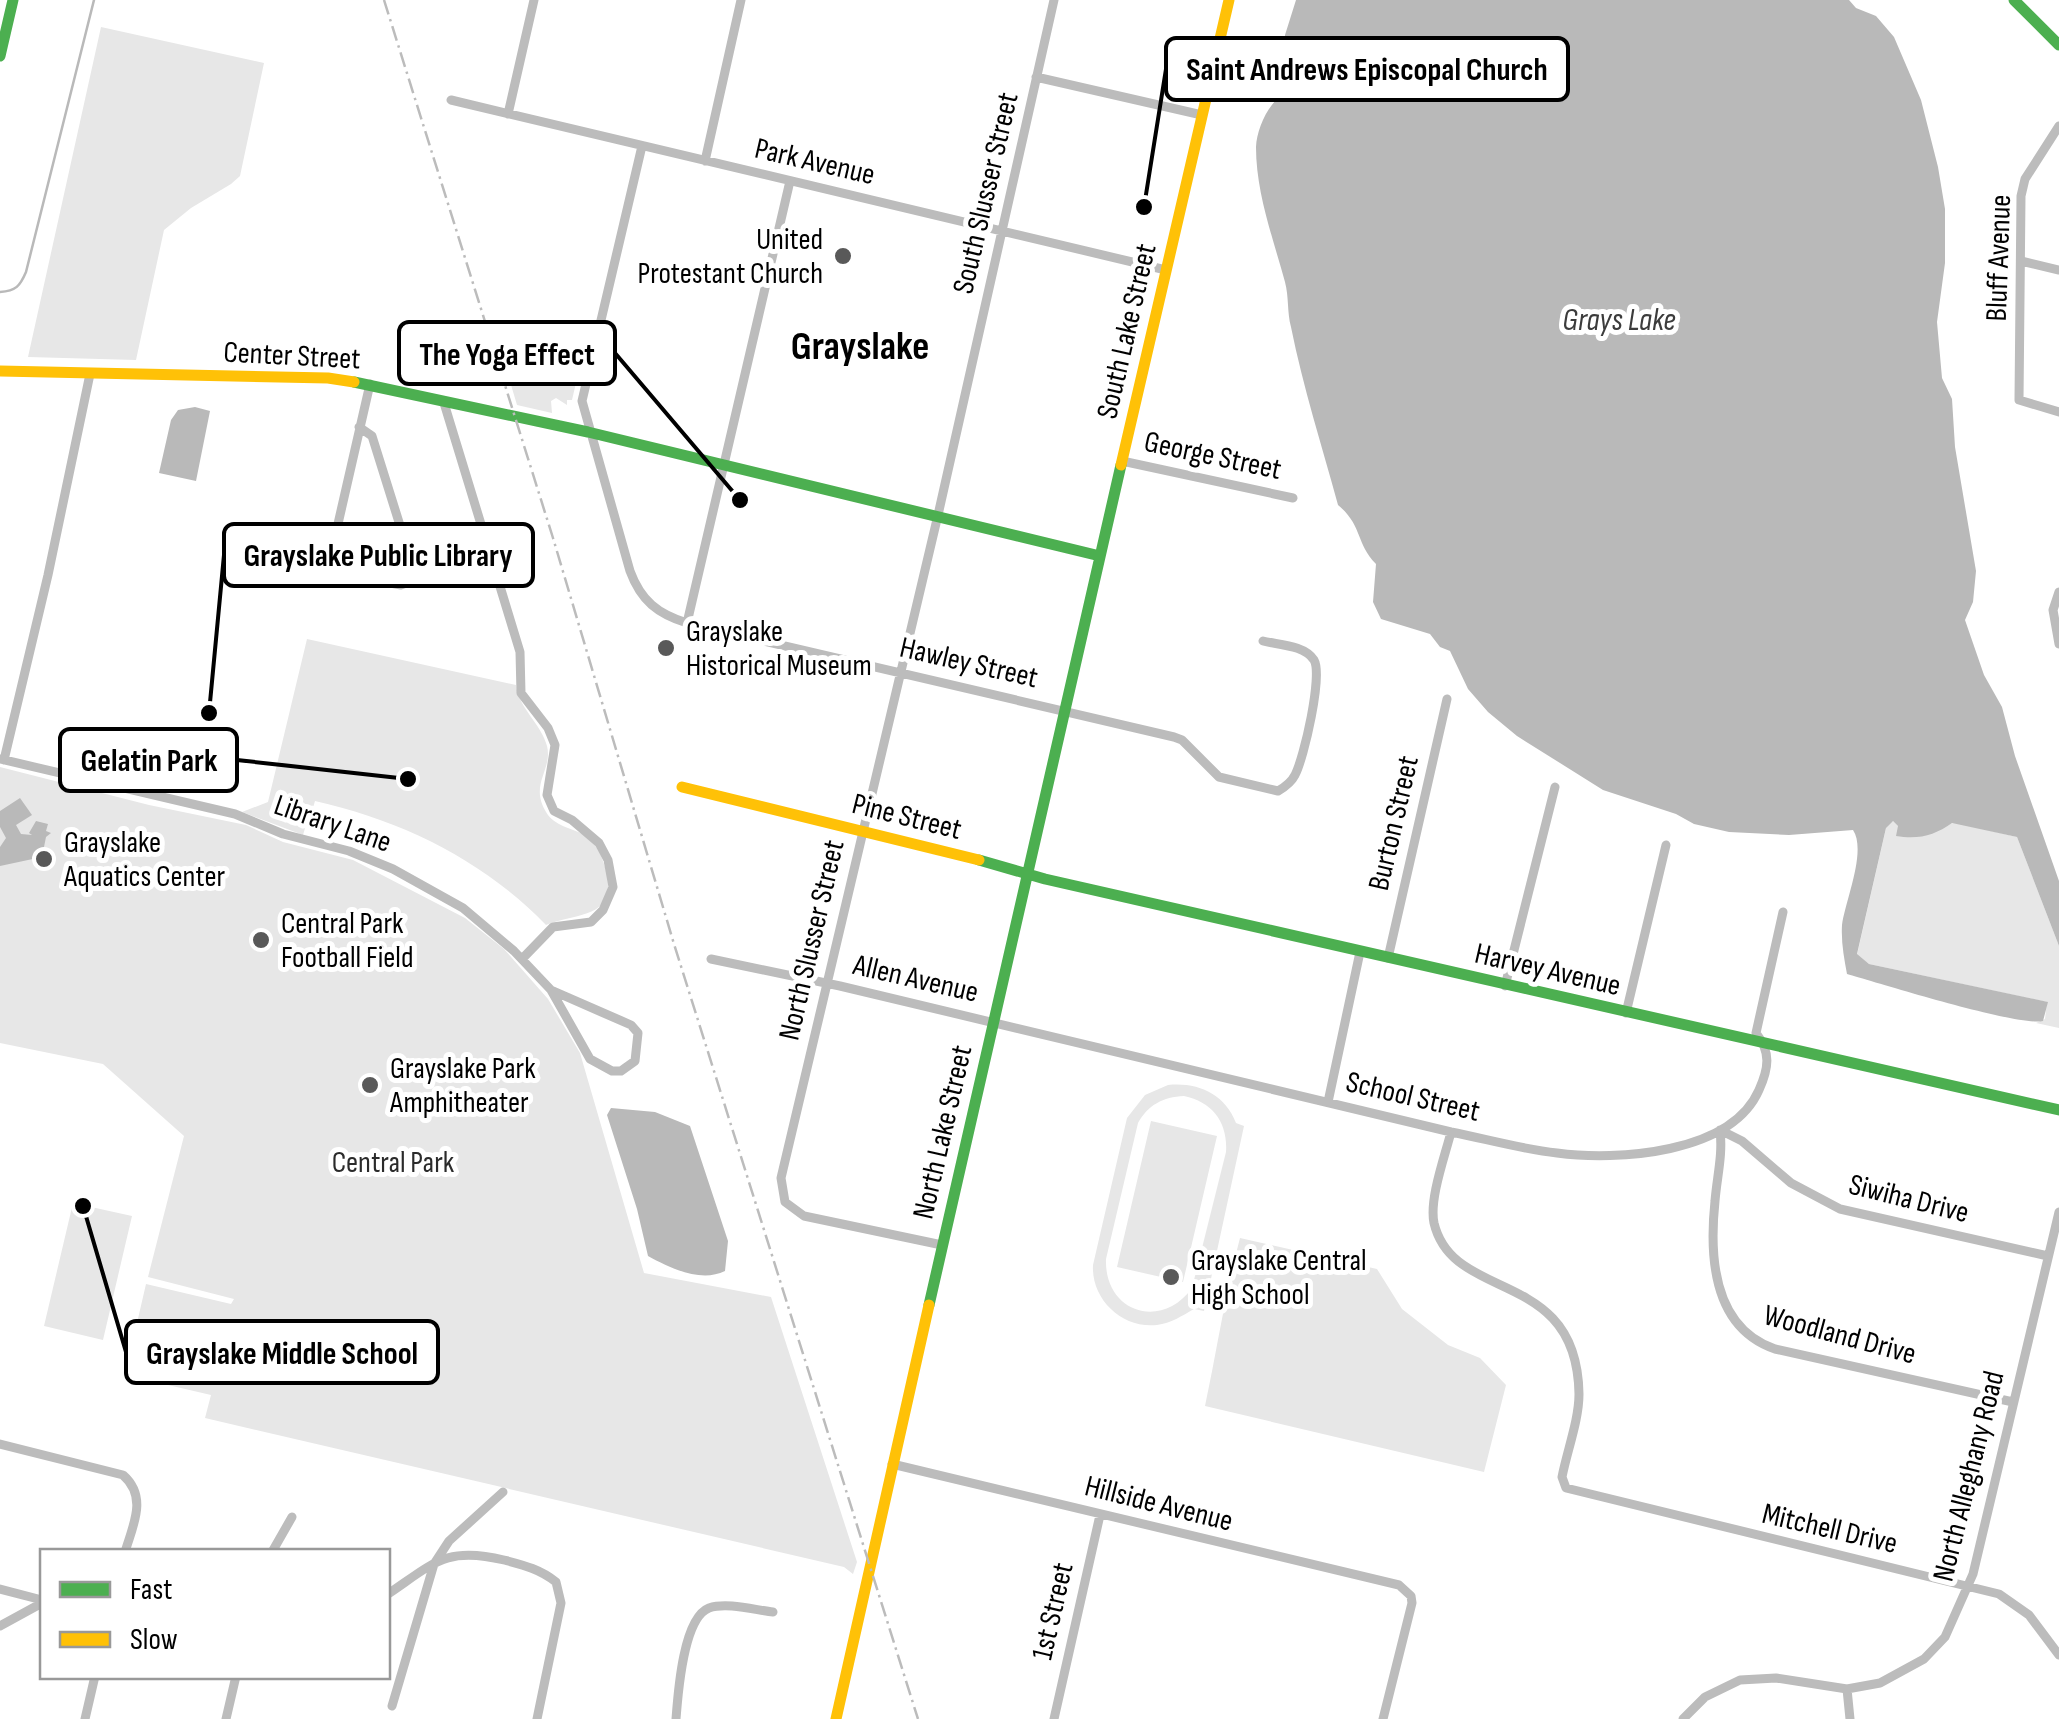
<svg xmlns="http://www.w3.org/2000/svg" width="2059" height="1719" viewBox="0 0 2059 1719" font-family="'Sofia Sans Condensed',sans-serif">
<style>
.green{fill:#e7e7e7;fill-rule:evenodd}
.water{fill:#b9b9b9}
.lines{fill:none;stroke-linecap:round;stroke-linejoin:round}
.stream{stroke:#b9b9b9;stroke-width:2.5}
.street{stroke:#bcbcbc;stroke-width:9}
.fast{stroke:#4caf50;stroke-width:11}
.slow{stroke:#ffc107;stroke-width:11}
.rail{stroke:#bcbcbc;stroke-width:2.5;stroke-dasharray:15 5 2.5 5;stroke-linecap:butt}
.poi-dot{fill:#595959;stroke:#fff;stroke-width:4}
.labels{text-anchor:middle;stroke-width:10;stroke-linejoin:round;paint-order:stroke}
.street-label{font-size:30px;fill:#000;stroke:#fff}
.poi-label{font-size:30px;fill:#000;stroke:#fff;text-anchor:start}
.park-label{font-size:30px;fill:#2b2b2b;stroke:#fff}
.water-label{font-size:32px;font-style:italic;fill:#3c3c3c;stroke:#fff}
.district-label{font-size:40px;font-weight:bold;fill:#000;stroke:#fff}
.leader{fill:none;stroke:#000;stroke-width:4}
.callout-dot{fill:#000;stroke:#fff;stroke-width:4}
.callout{fill:#fff;stroke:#000;stroke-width:4}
.callout-label{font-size:32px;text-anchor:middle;font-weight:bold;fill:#000}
</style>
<rect width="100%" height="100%" fill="#fff"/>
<!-- green -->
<path class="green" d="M101 27 264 63 240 176 231 184 191 208 164 230 136 360 28 357Z
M501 351 567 365 570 355 577 357 575 365 579 370 572 400H567V405L556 398 551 401 552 413 517 405Z
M307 639 516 685C519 709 541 723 547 746 553 770 529 784 546 812 555 827 571 827 584 835 596 842 601 854 605 867 620 920 577 912 546 925 483 860 403 821 315 801L312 811 303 809 299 823 306 825 303 835 242 812 268 802Z
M0 767 149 805 246 825 283 842 353 860 465 918 504 949 548 999 580 1053 644 1273 771 1297 857 1562 853 1574 844 1567 205 1418 211 1395 125 1375 146 1284 231 1304 234 1299 148 1277 184 1136 103 1064 0 1043Z
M1893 821 1898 826 1957 823 2017 837 2059 946V1028L2036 1023 2045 1019 2047 1002 1869 964 1857 955 1887 824Z
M1168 1085C1198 1082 1225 1094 1236 1123L1244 1126 1204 1311 1194 1309C1182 1316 1171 1323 1157 1325 1122 1329 1091 1299 1093 1265L1127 1118 1145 1095ZM1184 1096C1213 1102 1228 1123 1226 1152L1192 1288C1161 1331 1104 1312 1106 1259L1138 1123C1148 1105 1163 1097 1184 1096Z
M1151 1121 1217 1136 1183 1282 1117 1267Z
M73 1203 132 1216 103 1340 44 1326Z
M1240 1238 1377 1269 1402 1309 1448 1345 1480 1358 1506 1385 1484 1472 1205 1406C1217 1350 1225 1294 1240 1238Z"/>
<!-- water -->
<path class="water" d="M1296 0H1849L1856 8 1876 16 1894 37 1921 100 1938 167 1945 209V263L1937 322 1942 378 1952 399 1955 447 1976 571 1973 602 1965 620 1984 675 2002 707 2015 756 2059 881V946L2017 837 1952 823C1935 835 1919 840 1896 836L1898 826 1893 821 1886 828 1857 954 1869 964 2048 1002 2043 1021C2019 1027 1879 983 1847 974 1844 958 1841 942 1842 925 1845 901 1867 851 1853 830L1789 835 1729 832 1694 824 1676 814 1603 790 1517 736 1488 712 1468 689 1450 651 1440 647 1430 634 1381 619 1373 602 1376 564C1355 542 1363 526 1338 505 1322 446 1303 387 1291 327 1287 312 1289 297 1285 282 1273 238 1256 193 1256 147 1257 124 1274 92 1296 88 1303 70 1295 63 1284 49L1285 35Z
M195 407 210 411 196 481 159 473 171 420 178 410Z
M20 798 32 815 16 825 21 834 32 835 29 833 36 821 48 824 46 831 51 833 46 837 42 857 0 866V847L6 838 0 827V811Z
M611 1108 655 1112 690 1126 728 1241 725 1271C701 1283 670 1268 648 1256L637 1209 607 1115Z"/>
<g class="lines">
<!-- stream -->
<path class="stream" d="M0 292C16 291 20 286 26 272L94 0"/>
<!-- street -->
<path class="street" d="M1036 77 1202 115
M451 100 1166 270
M508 114 534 0
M2059 126 2025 179 2021 196 2019 400 2059 412
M642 146 582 401 630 571C641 601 658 614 687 623L1174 737 1182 740 1219 777 1278 791C1285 787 1291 783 1295 775 1304 758 1323 675 1314 660 1304 645 1279 645 1263 641
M705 161 741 0
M2021 261 2059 270
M444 403 520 652 521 693 548 728 555 745 547 795 554 811 572 820 599 843 608 860 613 887 603 910 591 922 553 927 522 959
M359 427 372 436 413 567C414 577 411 582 401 585L347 575 332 562V550L370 384
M1122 461 1293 498
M2059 592 2053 610 2059 644
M687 623 790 181
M0 759 235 814 283 834 349 851 393 869 463 908 514 951 551 990 590 1059 612 1071H621L635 1061 638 1033 631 1025 551 990
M4 760 48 575 90 374
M1388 958 1447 699
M711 959 840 986 1451 1132C1486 1139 1521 1149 1557 1153 1617 1161 1731 1154 1759 1090 1769 1068 1771 1052 1756 1033L1783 912
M1505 986 1555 787
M1626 1013 1666 845
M1328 1102 1360 952
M1720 1130C1723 1155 1717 1176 1715 1201 1709 1258 1714 1328 1775 1349L2013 1402
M1720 1130 1742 1141 1791 1183 1840 1209 2048 1256
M1451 1132C1445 1156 1429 1199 1434 1223 1453 1304 1577 1266 1579 1394 1579 1420 1567 1451 1562 1477L1566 1488 1999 1594 2029 1615 2059 1655
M942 1245 804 1216 785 1202 781 1178 938 515 1054 0
M0 1444 123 1475C148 1497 133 1525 125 1552
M892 1464 1399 1585 1411 1596 1412 1603 1383 1719
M272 1552 292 1517
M0 1589 42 1600
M388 1594C434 1563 446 1546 504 1560 523 1565 540 1569 556 1582L561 1603 537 1719
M0 1626 42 1603
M1847 1689 1850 1719
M392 1706 434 1564 449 1541 503 1492
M85 1719 95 1676
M226 1719 236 1676
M676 1719C678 1693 683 1618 709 1608 727 1602 755 1610 773 1612
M1054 1719 1100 1515
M1683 1719 1705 1697 1740 1680 1776 1678 1847 1689 1880 1683 1924 1659 1945 1637 1973 1574 2059 1212"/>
<!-- fast -->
<path class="fast" d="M2014 0 2059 45
M0 56 13 0
M354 382 588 432 1100 556
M979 860 1045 879 2059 1110
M929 1305 1121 465"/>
<!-- slow -->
<path class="slow" d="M0 371 328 378 354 382
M1121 465 1229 0
M682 787 979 860
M836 1719 929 1305"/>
<!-- rail -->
<path class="rail" d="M384 0 553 538 674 944 918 1719"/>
</g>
<!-- markers -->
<g class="poi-dot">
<circle cx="843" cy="256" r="10"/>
<circle cx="666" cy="648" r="10"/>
<circle cx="44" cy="859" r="10"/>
<circle cx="261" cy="940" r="10"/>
<circle cx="370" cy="1085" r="10"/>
<circle cx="1171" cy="1277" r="10"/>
</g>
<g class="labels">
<!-- street labels -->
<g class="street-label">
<text transform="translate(815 161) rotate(13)" y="10">Park Avenue</text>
<text transform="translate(985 193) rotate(-77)" y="10">South Slusser Street</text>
<text transform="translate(1998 258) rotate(-88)" y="10">Bluff Avenue</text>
<text transform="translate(1126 331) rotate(-77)" y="10">South Lake Street</text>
<text transform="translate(292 355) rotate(3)" y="10">Center Street</text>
<text transform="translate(1213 455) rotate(12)" y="10">George Street</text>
<text transform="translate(969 662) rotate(13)" y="10">Hawley Street</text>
<text transform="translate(907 816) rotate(14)" y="10">Pine Street</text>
<text transform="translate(333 823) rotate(19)" y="10">Library Lane</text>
<text transform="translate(1393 823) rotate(-77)" y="10">Burton Street</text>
<text transform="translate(811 940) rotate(-77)" y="10">North Slusser Street</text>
<text transform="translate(1548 969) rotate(13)" y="10">Harvey Avenue</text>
<text transform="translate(916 978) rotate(13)" y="10">Allen Avenue</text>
<text transform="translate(1413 1096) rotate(13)" y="10">School Street</text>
<text transform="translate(942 1132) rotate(-77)" y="10">North Lake Street</text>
<text transform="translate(1909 1198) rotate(14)" y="10">Siwiha Drive</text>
<text transform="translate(1840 1334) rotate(15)" y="10">Woodland Drive</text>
<text transform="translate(1968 1476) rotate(-76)" y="10">North Alleghany Road</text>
<text transform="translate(1159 1503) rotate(14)" y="10">Hillside Avenue</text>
<text transform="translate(1830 1528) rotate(13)" y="10">Mitchell Drive</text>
<text transform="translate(1052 1611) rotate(-77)" y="10">1st Street</text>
</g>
<!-- poi labels -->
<g class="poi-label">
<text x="823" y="249" text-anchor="end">United<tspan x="823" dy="34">Protestant Church</tspan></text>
<text x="686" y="641">Grayslake<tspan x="686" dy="34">Historical Museum</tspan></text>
<text x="64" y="852">Grayslake<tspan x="64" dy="34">Aquatics Center</tspan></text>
<text x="281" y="933">Central Park<tspan x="281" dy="34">Football Field</tspan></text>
<text x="390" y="1078">Grayslake Park<tspan x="390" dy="34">Amphitheater</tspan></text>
<text x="1191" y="1270">Grayslake Central<tspan x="1191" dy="34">High School</tspan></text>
</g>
<!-- park labels -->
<g class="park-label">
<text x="393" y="1172">Central Park</text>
</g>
<!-- water labels -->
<g class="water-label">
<text x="1619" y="330">Grays Lake</text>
</g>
<!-- district labels -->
<g class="district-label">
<text x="860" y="359">Grayslake</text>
</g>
</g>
<!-- callouts -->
<path class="leader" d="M1144 207L1166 69M740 500L615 353M209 713L224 555M408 779L237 760M83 1206L126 1352"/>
<g class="callout-dot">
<circle cx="1144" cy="207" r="10"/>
<circle cx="740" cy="500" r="10"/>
<circle cx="209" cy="713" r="10"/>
<circle cx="408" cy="779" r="10"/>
<circle cx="83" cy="1206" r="10"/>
</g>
<g class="callout">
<rect x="1166" y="38" width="402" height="62" rx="10"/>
<rect x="399" y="322" width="216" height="62" rx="10"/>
<rect x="224" y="524" width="309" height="62" rx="10"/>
<rect x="60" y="729" width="177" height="62" rx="10"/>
<rect x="126" y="1321" width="312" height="62" rx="10"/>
</g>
<g class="callout-label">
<text x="1367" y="80">Saint Andrews Episcopal Church</text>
<text x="507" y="365">The Yoga Effect</text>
<text x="378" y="566">Grayslake Public Library</text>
<text x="149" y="771">Gelatin Park</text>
<text x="282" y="1364">Grayslake Middle School</text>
</g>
<!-- legend -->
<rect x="40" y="1549" width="350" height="130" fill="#ffffff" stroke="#999999" stroke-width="2.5"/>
<rect x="60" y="1582" width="50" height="15" fill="#4caf50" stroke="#999999" stroke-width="2.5"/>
<text x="130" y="1599" font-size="30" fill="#000000">Fast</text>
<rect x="60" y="1632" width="50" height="15" fill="#ffc107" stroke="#999999" stroke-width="2.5"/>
<text x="130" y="1649" font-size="30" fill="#000000">Slow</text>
</svg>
